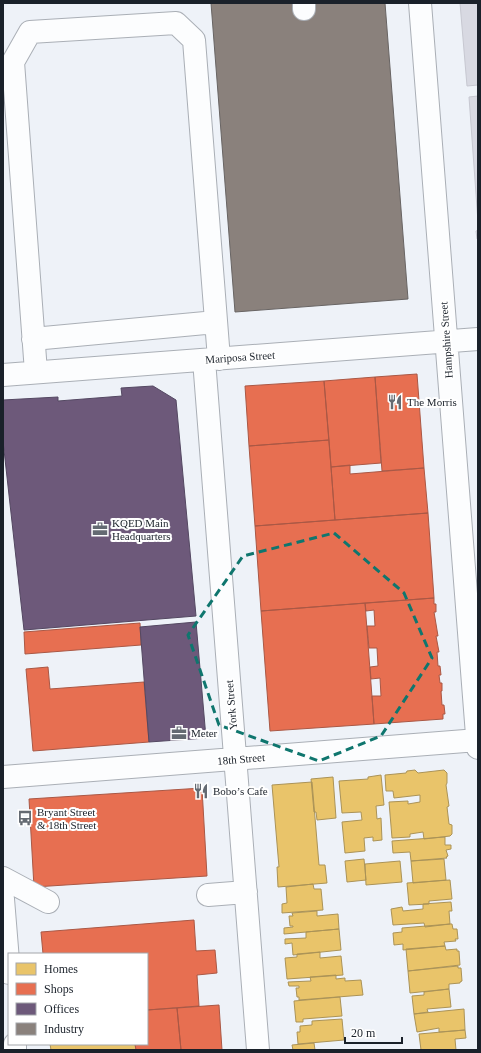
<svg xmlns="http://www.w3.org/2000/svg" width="481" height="1053" viewBox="0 0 481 1053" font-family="'Times New Roman',serif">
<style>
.homes{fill:#e9c46a;stroke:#ab9357}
.shops{fill:#e76f51;stroke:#aa5845}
.offices{fill:#6d597a;stroke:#544862}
.industry{fill:#8a817c;stroke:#686463}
.building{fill:#d8d9e2;stroke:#c7c8d1}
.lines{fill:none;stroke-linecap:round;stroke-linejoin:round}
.minor-casing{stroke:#aaafb6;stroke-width:24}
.minor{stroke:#fcfdfe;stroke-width:22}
.marked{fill:none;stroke:#0f766e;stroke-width:3;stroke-dasharray:8 5;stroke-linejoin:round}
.labels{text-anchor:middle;stroke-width:4;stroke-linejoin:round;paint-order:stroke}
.street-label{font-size:11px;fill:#1a212a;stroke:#fff}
.poi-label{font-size:11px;fill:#1a212a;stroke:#fff;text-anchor:start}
</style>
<rect width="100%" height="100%" fill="#eef2f8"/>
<!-- homes -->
<path class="homes" d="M415 770 418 773 444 770 447 773V783L446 785 449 806 447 807 449 824 452 825V834L450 836 424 839 423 832 410 834V837L392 838 389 802 408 801V804L420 802V795L394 798 393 791H386L385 775 406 773 407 771Z
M381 775 384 805 376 806 377 819 381 818 382 840 373 841V837L364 838 365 851 345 853 342 822 362 820 361 812 342 813 339 781 368 779V777Z
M333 777 336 818 317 820 316 812H314L311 779Z
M312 782 319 865H325L327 883 278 887 277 867H279L272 785Z
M445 837V845H451V849L446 850 448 856 446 857 447 858 411 861 410 852 393 853 392 841Z
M364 859 366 880 347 882 345 861Z
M444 859 446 880 413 883 411 861Z
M400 861 402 882 366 885 365 864Z
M450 880 452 899 429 901V904L409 905 407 883Z
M313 884 314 889H321L323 910 282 913V904L287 903 286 887Z
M451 902 452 911H449L450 924 425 927 424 923 393 925 391 909 402 907 403 911 423 909V904Z
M317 911V916L338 914 339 929 284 934V928L293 927V926H290L289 916H293L292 913Z
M450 924H452L453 929H457L458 939H455L456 941 444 942 445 946 403 950V944L394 945 393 933 402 932V928Z
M339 929 341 950 293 955 292 943 285 944V939L306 938V932Z
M445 946 446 950 457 949V951H459L460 965 408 971 406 949Z
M320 952V958L341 956 343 975 287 979 285 958 297 957V954Z
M458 966V968H461L462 981 460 982V983L449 984V989L410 993 408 971Z
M336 975V979L345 978V981L361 980 363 995 299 1000V997H297L296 988H299V986H289L288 982 311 981 310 977Z
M449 989 451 1007 427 1009 428 1012 414 1014 412 996 424 995V992Z
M340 997 342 1016 303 1019V1022H296L294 1001Z
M464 1009 465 1030 439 1032V1028L417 1032 414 1014Z
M342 1019 344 1040 298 1044 297 1032H300V1026L312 1025V1021Z
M465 1030 466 1038 455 1039 456 1050H421L419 1034Z
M314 1043 315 1050H293L292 1045Z
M50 1044H135L136 1050H51Z"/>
<!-- shops -->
<path class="shops" d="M417 374 424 468 382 471 375 377Z
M375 377 381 463 331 467 324 381Z
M324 381 329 440 249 446 245 386Z
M329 440 335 520 255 526 249 446Z
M350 465V474L424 468 428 513 335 520 331 467Z
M428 513 434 598 261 611 255 526Z
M434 598V604H436V612H434L438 636H436L439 652H437L438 666H440L441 675H439L440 683H442V691H441L442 705H444L445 714H443V719L374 724 372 696H381L380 678 371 679 370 667 378 666 377 648H369L367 626H375L374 610 366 611 365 603Z
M365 603 374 724 270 731 261 611Z
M140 623 141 645 25 654 24 632Z
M48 667 50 689 144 682 149 742 33 751 26 669Z
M202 788 207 876 34 887 29 799Z
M194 920 196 951 215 950 217 973 197 975 199 1006 147 1010V954H43L41 932Z
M219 1005 222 1050H181L177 1008Z
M177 1008 181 1050H136L135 1044H147V1010Z"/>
<!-- offices -->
<path class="offices" d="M153 386 176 400 196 616 24 630 3 441V400L58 397V401L122 396 121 388Z
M196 622 206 738 149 742 140 627Z"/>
<!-- industry -->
<path class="industry" d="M211 3H385L408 299 235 312Z"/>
<!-- building -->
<path class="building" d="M460 3H478V85L467 86Z
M478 96V222L469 97Z
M478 230V239H477L476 231Z"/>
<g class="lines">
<!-- minor casing -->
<g class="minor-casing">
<path id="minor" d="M304 3V9
M420 3 478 748
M33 339 216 322
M204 360 258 1050
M36 372 13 62 30 32 176 23 194 40 219 359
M3 375 478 339
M3 777 478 740
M3 878 48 902
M208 895 246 892
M3 899 9 973
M15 1044V1050"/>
</g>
<!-- minor -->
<use href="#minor" class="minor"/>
</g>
<!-- marked area -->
<path class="marked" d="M334 533 404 593 432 658 381 736 319 761 219 725 188 635 243 556Z"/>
<!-- icons -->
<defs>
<g id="restaurant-bare" transform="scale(1.2)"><path d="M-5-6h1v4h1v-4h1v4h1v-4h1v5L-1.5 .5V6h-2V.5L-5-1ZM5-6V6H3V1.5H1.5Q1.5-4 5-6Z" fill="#646a72" stroke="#fff" stroke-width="2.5" paint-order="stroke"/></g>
<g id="office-bare" transform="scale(1.2)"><path d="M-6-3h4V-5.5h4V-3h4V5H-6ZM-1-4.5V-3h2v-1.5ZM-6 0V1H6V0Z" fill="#646a72" stroke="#fff" stroke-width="2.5" paint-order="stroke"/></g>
<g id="bus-bare" transform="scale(1.2)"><path d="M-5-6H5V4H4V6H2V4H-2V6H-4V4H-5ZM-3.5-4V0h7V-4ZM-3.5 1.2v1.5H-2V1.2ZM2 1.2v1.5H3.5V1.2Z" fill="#646a72" stroke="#fff" stroke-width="2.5" paint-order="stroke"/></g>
</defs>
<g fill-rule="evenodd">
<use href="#restaurant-bare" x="395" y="402"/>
<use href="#office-bare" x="100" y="529"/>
<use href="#office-bare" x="179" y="733"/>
<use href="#restaurant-bare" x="201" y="791"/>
<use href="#bus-bare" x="25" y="818"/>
</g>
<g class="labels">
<!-- street labels -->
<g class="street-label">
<text transform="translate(446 340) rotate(-94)" y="4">Hampshire Street</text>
<text transform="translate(240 357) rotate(-4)" y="4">Mariposa Street</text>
<text transform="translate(231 705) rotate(-95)" y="4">York Street</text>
<text transform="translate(241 759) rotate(-5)" y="4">18th Street</text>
</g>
<!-- poi labels -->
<g class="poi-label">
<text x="407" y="406">The Morris</text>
<text x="112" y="527">KQED Main<tspan x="112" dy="13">Headquarters</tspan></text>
<text x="191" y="737">Meter</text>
<text x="213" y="795">Bobo’s Cafe</text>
<text x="37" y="816">Bryant Street<tspan x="37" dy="13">&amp; 18th Street</tspan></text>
</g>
</g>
<!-- border -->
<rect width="481" height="1053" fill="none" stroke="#1a212a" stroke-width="8"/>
<!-- legend -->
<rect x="8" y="953" width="140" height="92" fill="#ffffff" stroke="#a3a6aa"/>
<rect x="16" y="963" width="20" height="12" fill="#e9c46a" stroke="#a3a6aa"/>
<text x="44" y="973" font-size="12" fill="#1a212a">Homes</text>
<rect x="16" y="983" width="20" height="12" fill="#e76f51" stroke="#a3a6aa"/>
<text x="44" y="993" font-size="12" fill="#1a212a">Shops</text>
<rect x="16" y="1003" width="20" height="12" fill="#6d597a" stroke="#a3a6aa"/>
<text x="44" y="1013" font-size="12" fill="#1a212a">Offices</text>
<rect x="16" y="1023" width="20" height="12" fill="#8a817c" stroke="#a3a6aa"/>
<text x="44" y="1033" font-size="12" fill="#1a212a">Industry</text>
<!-- scale -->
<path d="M345 1037v6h57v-6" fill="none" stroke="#1a212a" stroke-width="2"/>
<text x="351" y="1037" font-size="12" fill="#1a212a" stroke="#ffffff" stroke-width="3" paint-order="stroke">20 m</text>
</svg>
